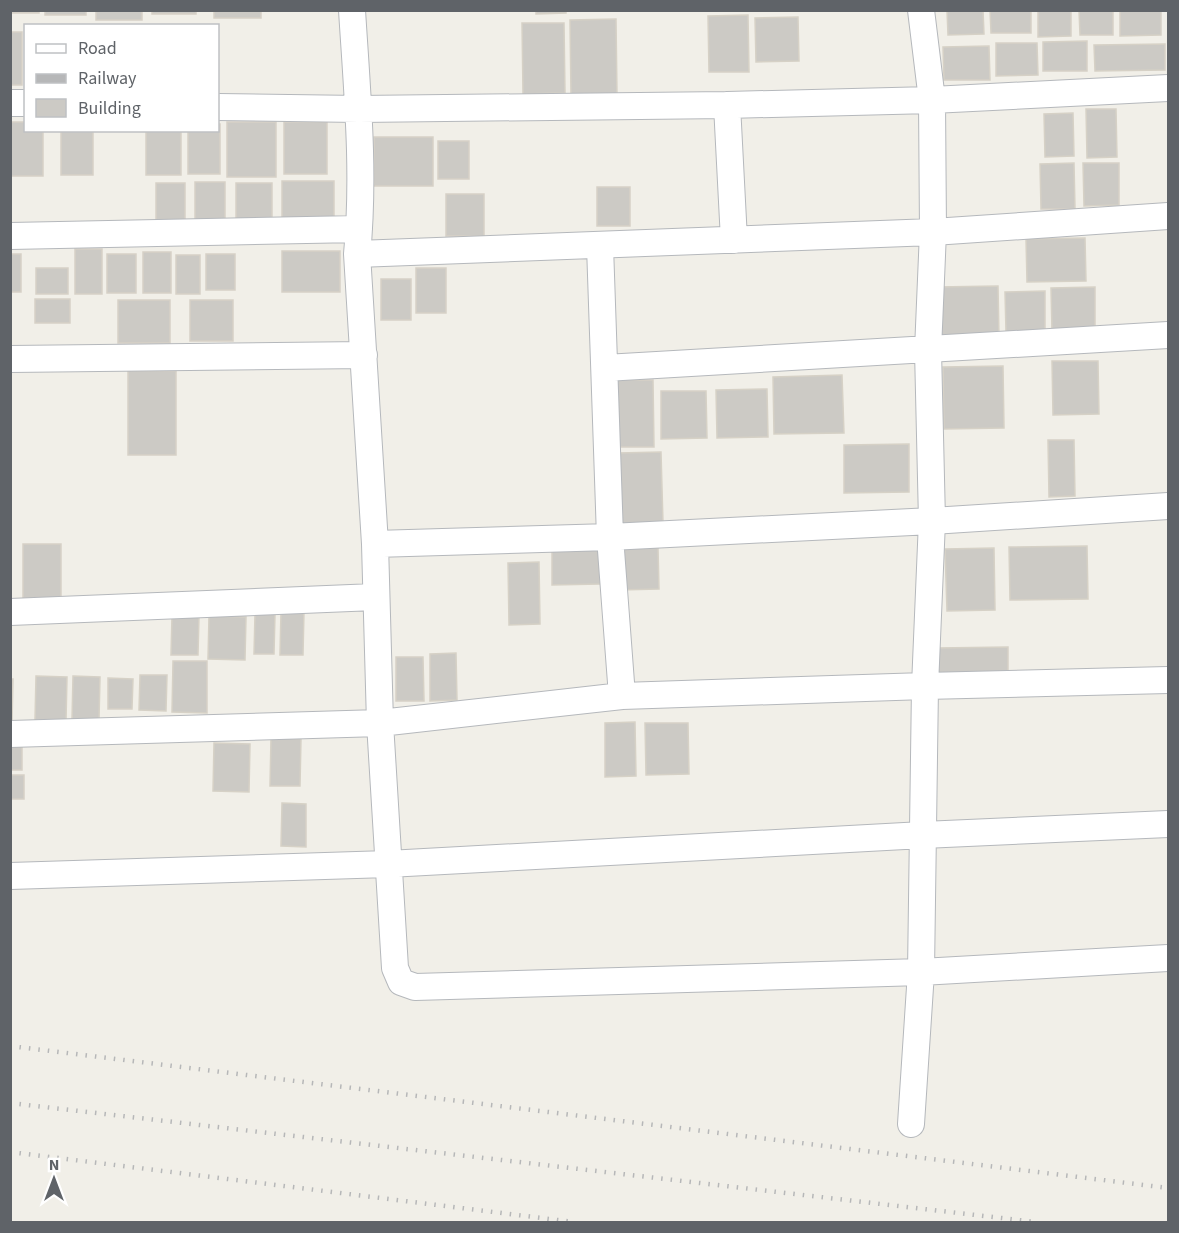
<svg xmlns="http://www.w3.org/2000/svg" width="1179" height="1233" viewBox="0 0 1179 1233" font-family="'Source Sans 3',sans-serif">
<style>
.building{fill:#cccac5;stroke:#d6d1c6;stroke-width:1.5}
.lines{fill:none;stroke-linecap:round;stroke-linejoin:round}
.minor-casing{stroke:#b5b8bc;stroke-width:28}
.minor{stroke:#fff;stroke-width:26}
.rail{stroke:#b6b7b8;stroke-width:4.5;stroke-dasharray:1.5 8;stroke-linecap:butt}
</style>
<rect width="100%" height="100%" fill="#f1efe8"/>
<!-- building -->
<path class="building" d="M10 10H39V13H10Z
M45 10H86V15H45Z
M96 10H142V20H96Z
M152 10H196V14H152Z
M214 10H261V18H214Z
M536 10H566V13L536 14Z
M947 10H983L984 34 948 35Z
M990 10H1031V33H991Z
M1038 10H1071V36L1038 37Z
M1079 10H1113V35H1080Z
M1120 10H1161V35L1120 36Z
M748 15 749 72H709L708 16Z
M798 17 799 61 756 62 755 18Z
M616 19 617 95 571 96 570 20Z
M522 23H564L565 93 523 94Z
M10 32H22V85H10Z
M1087 41V71H1043V42Z
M996 43H1037L1038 75 996 76Z
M1165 44V70L1095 71 1094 45Z
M989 46 990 80H944L943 47Z
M1086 109H1116L1117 157 1087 158Z
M1073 113 1074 156 1045 157 1044 114Z
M10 122H26V130H43V176H10Z
M227 122H276V177H227Z
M284 122H327V174H284Z
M218 124H220V174H188V130H218Z
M61 130H93V175H61Z
M146 130H181V175H146Z
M374 137H433V186H374Z
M438 141H469V179H438Z
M1074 163 1075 209H1041L1040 164Z
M1083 163H1119V205L1084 206Z
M282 181H334V221H282Z
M195 182H225V222H195Z
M156 183H185V223H156Z
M236 183H272V222H236Z
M597 187H630V226H597Z
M446 194H484V236H446Z
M1085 238 1086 281 1027 282 1026 239Z
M75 249H102V294H75Z
M282 251H340V292H282Z
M143 252H171V293H143Z
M10 254H21V292H10Z
M107 254H136V293H107Z
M206 254H235V290H206Z
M176 255H200V294H176Z
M36 268H68V294H36Z
M416 268H446V313H416Z
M381 279H411V320H381Z
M998 286 999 338 937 339V287Z
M1095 287V332H1052L1051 288Z
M1045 291V332H1006L1005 292Z
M35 299H70V323H35Z
M118 300H170V343H118Z
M190 300H233V341H190Z
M1052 361H1098L1099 414 1053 415Z
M1003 366 1004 428 944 429 943 367Z
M128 371H176V455H128Z
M842 375 844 433 774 434 773 377Z
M614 380H653L654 447H615Z
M767 389 768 437 717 438 716 390Z
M661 391H706L707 438 661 439Z
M1048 440H1074L1075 496 1049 497Z
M909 444V492L844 493V445Z
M661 452 663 523 619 524 618 453Z
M23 544H61V598H23Z
M1087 546 1088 599 1010 600 1009 547Z
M658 548 659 589 619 590 618 549Z
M994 548 995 610 947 611 945 549Z
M599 550 600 584 552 585V551Z
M539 562 540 624 509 625 508 563Z
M281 611H304L303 655H280Z
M255 614H275L274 654H254Z
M172 616H199L198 655H171Z
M209 616 246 617 245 660 208 659Z
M1008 647V677L937 678V648Z
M456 653 457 700 430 701V654Z
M396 657H423L424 701H396Z
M173 661H207V713L172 712Z
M140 675H167L166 711 139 710Z
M36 676 67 677 66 721 35 720Z
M73 676 100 677 99 720H72Z
M108 678 133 679 132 709H108Z
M10 679H13L12 723H10Z
M635 722 636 776 605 777V723Z
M645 723H688L689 774 646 775Z
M271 738 301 739 300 786H270Z
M214 743 250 744 249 792 213 791Z
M10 747H22V770H10Z
M10 775H24V799H10Z
M282 803 306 804V847L281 846Z"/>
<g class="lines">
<!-- minor casing -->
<g class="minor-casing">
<path id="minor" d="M352 10C357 91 365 173 357 254L375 544 380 723 395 968 401 982 415 987 921 972 1168 958
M921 10 932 100 933 232 1168 216
M10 103H26
M727 105 734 240
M218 107 359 109 727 105 932 100 1168 88
M10 236 359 229
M600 246 610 537 622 696
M10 359 364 355
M605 368 1168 335
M375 544 610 537 932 521 1168 506
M10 612 375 597
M10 734 380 723 622 696 925 686 932 521 928 350 933 232 357 254
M10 876 388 864 923 835 1168 824
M911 1124 921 972 925 686 1168 680"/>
</g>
<!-- minor -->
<use href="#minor" class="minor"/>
<!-- rail -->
<path class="rail" d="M10 1046 1168 1188
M10 1103 1036 1222
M10 1152 574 1222"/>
</g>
<!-- border -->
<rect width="1179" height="1233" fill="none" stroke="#5f6368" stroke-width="24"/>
<!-- legend -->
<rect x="24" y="24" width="195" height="108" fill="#ffffff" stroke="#bfc1c3" stroke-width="1.5"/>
<rect x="36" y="44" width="30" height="9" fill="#ffffff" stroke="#bfc1c3" stroke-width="1.5"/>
<text x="78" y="54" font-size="18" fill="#5f6368">Road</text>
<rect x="36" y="74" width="30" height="9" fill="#b6b7b8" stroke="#bfc1c3" stroke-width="1.5"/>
<text x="78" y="84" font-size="18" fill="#5f6368">Railway</text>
<rect x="36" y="99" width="30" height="18" fill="#cccac5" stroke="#bfc1c3" stroke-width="1.5"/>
<text x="78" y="114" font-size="18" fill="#5f6368">Building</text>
<!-- north arrow -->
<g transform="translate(54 1179)" stroke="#ffffff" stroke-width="4.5" paint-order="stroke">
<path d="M0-4.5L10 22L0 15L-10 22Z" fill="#5f6368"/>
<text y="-9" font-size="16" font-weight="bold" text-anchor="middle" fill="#5f6368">N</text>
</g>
</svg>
